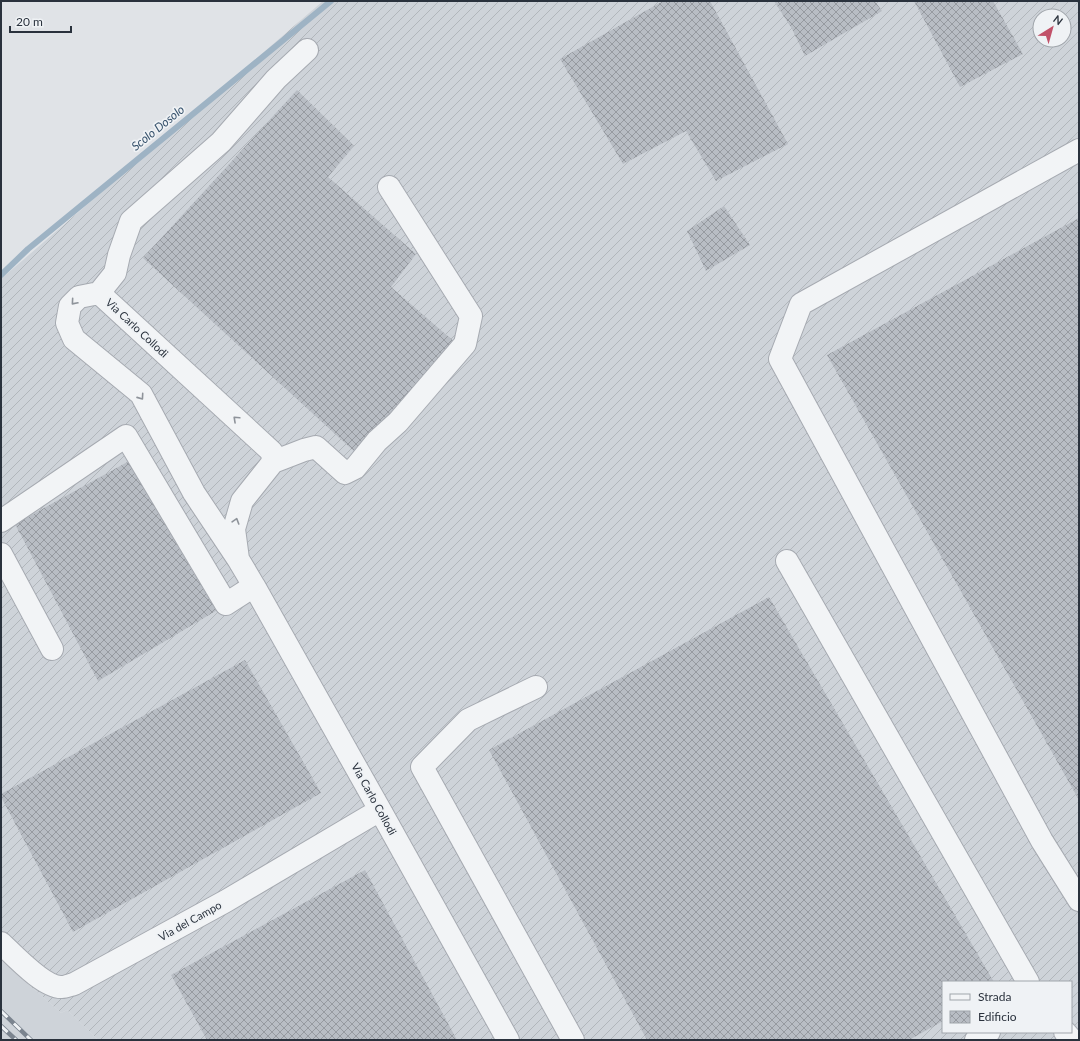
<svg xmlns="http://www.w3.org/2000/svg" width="1080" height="1041" viewBox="0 0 1080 1041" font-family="Lato,sans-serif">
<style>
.built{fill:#ced3d9}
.industrial{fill:url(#industrial-furrows);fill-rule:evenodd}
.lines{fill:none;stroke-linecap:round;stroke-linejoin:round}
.stream{stroke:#9eb3c4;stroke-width:6}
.building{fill:url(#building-cross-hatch)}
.minor-casing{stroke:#a6aab1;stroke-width:24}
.minor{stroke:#f2f4f6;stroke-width:22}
.rail-casing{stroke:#7b848f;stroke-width:4.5}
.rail{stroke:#eff2f5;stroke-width:3;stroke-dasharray:9;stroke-linecap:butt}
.oneway{stroke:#8e939a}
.labels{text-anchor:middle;stroke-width:3.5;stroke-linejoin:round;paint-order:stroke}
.street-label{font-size:11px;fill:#2a323d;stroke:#eff2f5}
.water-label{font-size:12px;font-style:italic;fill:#38536d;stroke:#eff2f5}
</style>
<defs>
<pattern id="industrial-furrows" width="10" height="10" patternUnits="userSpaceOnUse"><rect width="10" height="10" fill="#ced3d9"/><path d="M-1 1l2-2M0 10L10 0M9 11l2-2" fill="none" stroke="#b1b6bb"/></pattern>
<pattern id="building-cross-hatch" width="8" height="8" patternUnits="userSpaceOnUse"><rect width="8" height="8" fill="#b8bdc4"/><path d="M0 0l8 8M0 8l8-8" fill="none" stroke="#969aa0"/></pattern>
</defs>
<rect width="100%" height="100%" fill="#e0e3e7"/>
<!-- built -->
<path class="built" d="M1 960 61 1013 67 1010 98 1040H1Z"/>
<!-- industrial -->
<path class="industrial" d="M323 1H1079V1040H98L67 1010 61 1013 1 960V279ZM1040 16H1064V40H1040ZM943 982H1071V1032H943Z"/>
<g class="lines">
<!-- stream -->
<path class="stream" d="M1 275 28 249 331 1"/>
</g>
<!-- building -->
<path class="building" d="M663 1H710L788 144 716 181 686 131 623 164 560 59Z
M774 1H875L882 11 805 56 792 29Z
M914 1H993L1023 54 960 87Z
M297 90 354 146 328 177 416 254 391 287 458 345 358 455 143 258Z
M724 206 750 245 706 271 687 231Z
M1079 218V800L827 355Z
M131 460 219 609 98 681 15 524Z
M769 597 994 982H943V1021L909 1040H647L489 750Z
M245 660 321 793 73 932 1 797V794Z
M365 870 457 1040H207L171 975Z"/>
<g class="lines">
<!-- minor casing -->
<g class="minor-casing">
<path id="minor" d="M1079 150 801 304 780 359 1042 841 1079 900
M99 293 115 273 119 255 131 221 221 142 276 79 307 50
M273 462 304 450 316 447 345 473 355 468 377 441 398 422 465 344 471 316 389 187
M1 521 126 436 226 604 254 586
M1 554 52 649
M238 559 234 529 242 501 273 462 272 452 99 293 79 297 70 306 67 323 74 339 141 394 194 493 238 559 254 586 380 810 508 1040
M787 561 1028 982
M536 687 468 720 422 767 573 1040
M1 943C14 955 44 988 62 987 65 987 70 985 74 984L226 901 380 810
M1065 1032 1072 1040
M976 1040 989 1032"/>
</g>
<!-- minor -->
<use href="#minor" class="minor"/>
<!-- rail casing -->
<g class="rail-casing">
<path id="rail" d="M1 1011 31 1040
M1 1026 16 1040"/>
</g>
<!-- rail -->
<use href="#rail" class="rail"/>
</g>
<!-- one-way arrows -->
<defs><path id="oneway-chevron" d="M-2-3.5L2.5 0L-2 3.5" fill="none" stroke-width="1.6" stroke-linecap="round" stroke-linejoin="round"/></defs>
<g class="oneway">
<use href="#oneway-chevron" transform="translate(74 302) rotate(131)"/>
<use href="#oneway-chevron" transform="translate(141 397) rotate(55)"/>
<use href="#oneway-chevron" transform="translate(236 419) rotate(-137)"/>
<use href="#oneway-chevron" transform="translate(236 521) rotate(-73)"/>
</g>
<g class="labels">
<!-- street labels -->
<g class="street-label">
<text transform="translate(137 328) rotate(43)" y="4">Via Carlo Collodi</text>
<text transform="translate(374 799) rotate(61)" y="4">Via Carlo Collodi</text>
<text transform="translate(190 921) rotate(-29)" y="4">Via del Campo</text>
</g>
<!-- water labels -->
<g class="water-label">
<text transform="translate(158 128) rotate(-39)" y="4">Scolo Dosolo</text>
</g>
</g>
<!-- border -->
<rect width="1080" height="1041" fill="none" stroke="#2a323d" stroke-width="4"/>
<!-- legend -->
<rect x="942" y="981" width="130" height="52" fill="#eff2f5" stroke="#a0a5ab"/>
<rect x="950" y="994" width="20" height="6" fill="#f2f4f6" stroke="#a0a5ab"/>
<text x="978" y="1001" font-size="12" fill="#2a323d">Strada</text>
<rect x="950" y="1011" width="20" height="12" fill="url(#building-cross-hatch)" stroke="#a0a5ab"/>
<text x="978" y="1021" font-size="12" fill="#2a323d">Edificio</text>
<!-- north arrow -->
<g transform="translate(1052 28) rotate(37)"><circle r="19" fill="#eff2f5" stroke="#a0a5ab"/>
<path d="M0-3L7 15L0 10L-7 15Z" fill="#c15169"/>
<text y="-6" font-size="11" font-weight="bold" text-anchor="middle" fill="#2a323d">N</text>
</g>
<!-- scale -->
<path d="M10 26v6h61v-6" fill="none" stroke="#2a323d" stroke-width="2"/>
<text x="16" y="26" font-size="12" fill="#2a323d" stroke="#eff2f5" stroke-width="3" paint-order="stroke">20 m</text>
</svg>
